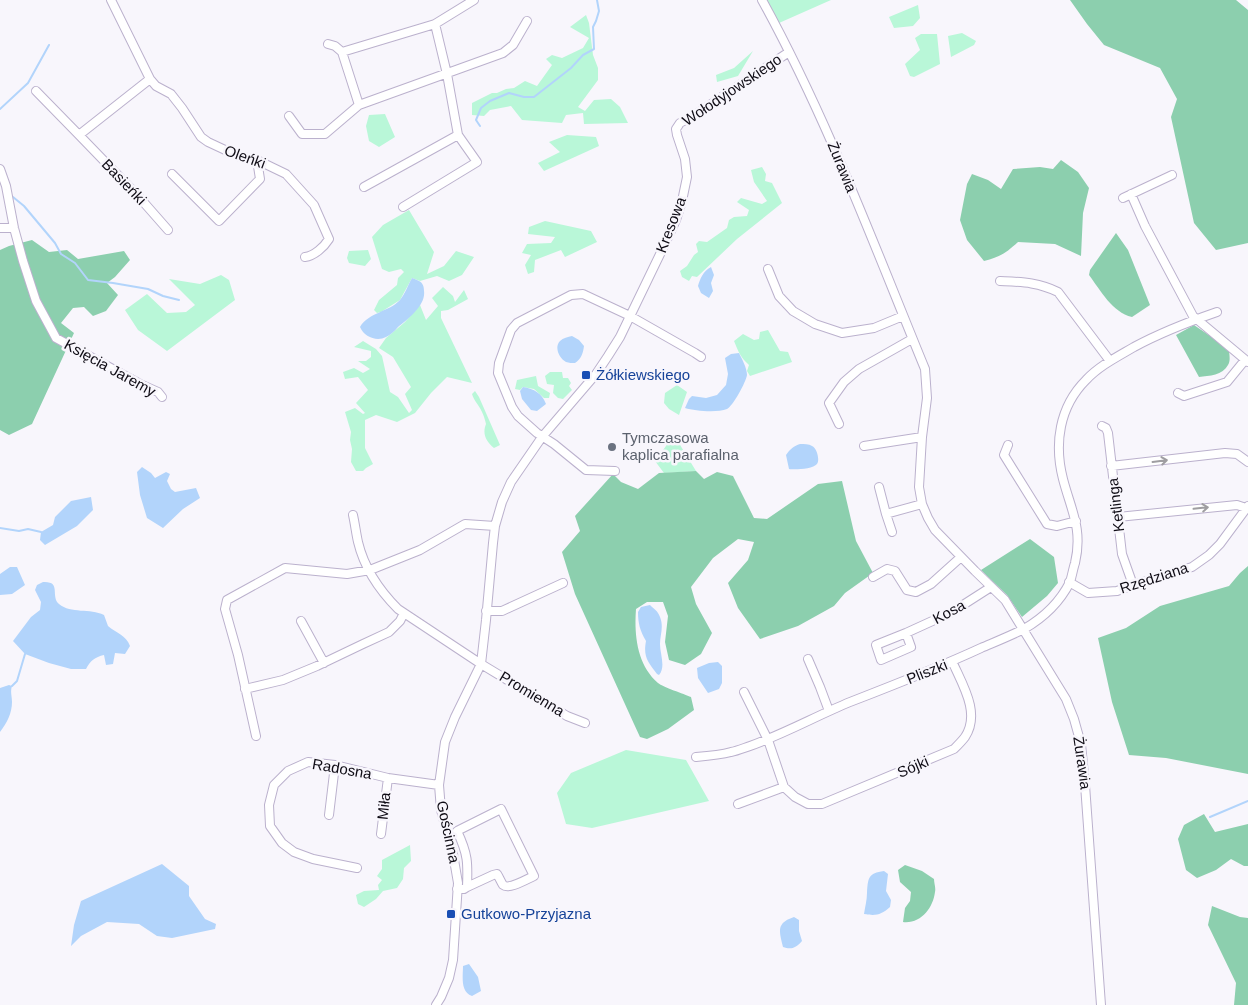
<svg xmlns="http://www.w3.org/2000/svg" width="1248" height="1005" viewBox="0 0 1248 1005" font-family="Helvetica,sans-serif">
<style>
.green{fill:#b9f7d8}
.forest{fill:#8ccfae}
.water{fill:#b2d4fb}
.lines{fill:none;stroke-linecap:round;stroke-linejoin:round}
.stream{stroke:#b2d4fb;stroke-width:2}
.minor-casing{stroke:#bbb1cd;stroke-width:10}
.minor{stroke:#fff;stroke-width:8}
.oneway{stroke:#9f9ea1}
.transit-dot{fill:#1a4fb4;stroke:#f8f6fc;stroke-width:2}
.worship-dot{fill:#6b7280;stroke:#f8f6fc;stroke-width:2}
.labels{text-anchor:middle;stroke-width:5;stroke-linejoin:round;paint-order:stroke}
.street-label{font-size:15px;fill:#0f0c15;stroke:#f8f6fc}
.transit-label{font-size:15px;fill:#164399;stroke:#f8f6fc;text-anchor:start}
.worship-label{font-size:15px;fill:#5b616d;stroke:#f8f6fc;text-anchor:start}
</style>
<rect width="100%" height="100%" fill="#f8f6fc"/>
<!-- green -->
<path class="green" d="M766 0H831L779 23Z
M918 5 920 18 913 26 894 28 889 17Z
M586 15 589 23 593 55 598 68V80L578 107 585 111 594 100 611 99 620 107 628 123 584 124 583 113 566 115 562 123 522 120 511 106 490 110 484 116 472 115V103L492 93H497L506 89 514 88 525 81 537 86 552 65 546 59 552 55 562 58 583 48 589 38 570 27Z
M962 33 976 41 974 45 951 57 948 36Z
M921 34H937L940 64 914 77 910 76 905 64 920 50 915 38Z
M753 51 738 76 717 82 716 75 734 68Z
M385 114 395 137 379 147 369 141 366 126 369 115Z
M567 135 596 137 599 146 544 171 538 163 560 152 549 142Z
M762 167 766 174 765 181 772 183 782 203 737 239 697 277 692 276 689 281 682 277 680 271 687 266 694 255 698 252 696 244 699 241 707 242 727 228 729 220 734 217 747 216 749 210 737 202 741 198 762 204 767 201 754 182 751 170Z
M409 210 434 252 427 274 444 266 456 251 474 257 462 275 449 281 437 276 420 281 412 278 400 300 381 312 377 313 374 310 379 300 397 285 398 278 404 272 401 269 389 272 382 269 372 237 383 225Z
M545 221 591 231 597 242 565 257 561 250 535 260 534 272 528 274 525 265 531 255 522 253 527 244 551 243 555 237 528 234 529 227Z
M368 250 371 259 365 266 349 263 347 258 349 251Z
M221 275 229 280 235 300 167 351 138 330 125 310 147 294 167 313 186 312 195 305 169 279 200 284Z
M443 287 453 296 455 302 464 290 468 299 448 310 441 311V318L472 383 447 377 431 393 415 413 397 422 376 415 365 420V448L373 464 366 468 363 471H356L351 462 352 449 350 440 351 432 345 412 355 408 363 414 365 413 356 403 368 390 358 377 345 379 343 372 354 368 363 373 370 369 358 361H366L371 357V351L354 347 363 341 376 349 382 356 390 392 398 397 409 413 412 410 405 394 411 387 393 357 379 348 386 338 405 322 420 305 426 320 438 306 432 298Z
M768 330 780 351 788 352 792 362 750 376 747 371 749 365C741 358 738 351 734 341L743 334 754 340 759 339 760 332Z
M550 372H562L563 378H568L571 383 569 386 572 390 563 399 558 398 553 393 554 385 547 384 545 376Z
M536 376 538 386 550 393 549 398H544L534 389 523 387 520 390 515 389 517 380Z
M677 385 687 392 679 415 669 409 664 403 665 393Z
M475 391 479 397 500 445 494 448C486 441 482 434 486 424 485 420 484 416 482 412 479 405 474 401 472 394Z
M674 435 696 471 664 473 655 461Z
M626 750 686 760 709 801 592 828 566 824 557 793 571 773Z
M410 845 411 861 404 868 403 879 397 888 383 891 376 899 364 907 358 904 356 895 364 891 379 890 378 885 382 880 377 876 382 869V860Z"/>
<!-- forest -->
<path class="forest" d="M1070 0H1236L1248 10V243L1216 250 1194 223 1171 117 1177 99 1160 68 1104 45 1087 24Z
M1061 160 1078 172 1089 188 1083 213 1081 256 1055 244 1018 242C1006 253 1000 257 984 261L967 240 960 220 967 184 972 174 988 180 1001 189 1013 169 1040 167 1053 169Z
M1116 233 1128 250 1150 305 1132 317C1112 312 1101 291 1089 275L1090 270Z
M32 240 49 252 67 250 78 259 124 251 130 260 115 277 107 283 118 295 106 311 93 316 84 307 73 308 61 323 74 333 32 424 9 435 0 430V250L9 246Z
M1194 325 1229 349C1229 354 1231 360 1228 365 1223 375 1209 376 1199 377L1176 335Z
M696 471 704 479 717 472 733 476 754 518 767 519 818 484 842 481 856 541 873 573 845 593 834 606 798 626 760 639 738 608 728 583 748 560 754 542 738 539 713 558 691 587 696 604 712 633 701 654 685 665 669 660 665 642 668 616 663 602H647L636 609C634 635 637 665 658 683 663 687 684 694 691 697L694 710 668 729 647 739 640 737 634 724 575 594 562 552 580 531 575 516 613 474 621 482 638 489 659 473Z
M1030 539 1054 557 1058 583 1047 596 1022 617 1007 595 981 570Z
M1248 566V774L1166 758 1129 755 1112 702 1098 638 1126 628 1160 606 1229 586 1240 573Z
M1204 814 1215 832 1248 824V866H1244L1231 859 1216 870 1197 878 1186 870 1178 839 1184 825Z
M905 865 922 871 934 879C934 883 936 888 935 892 933 908 921 924 903 922L905 908 910 901 911 892 900 882 898 870Z
M1212 906 1240 917 1248 918V1005H1234L1236 983 1208 925Z"/>
<!-- water -->
<path class="water" d="M711 267 714 275 711 283 713 291 709 298 701 293 698 286C700 279 703 271 711 267Z
M412 278C415 279 417 280 419 281 423 283 424 287 424 291 426 305 408 319 398 327 395 331 390 335 386 337 377 342 364 337 360 327 369 312 389 312 400 300 405 294 408 285 412 278Z
M572 336 579 340 584 346C583 354 581 359 575 363 572 363 569 363 566 362 559 358 554 347 560 341 563 338 568 337 572 336Z
M739 353C742 359 747 368 747 375 746 382 733 406 727 409 717 413 695 411 685 408L689 399 692 396 706 398 717 395 726 385 728 374 725 358 731 354Z
M523 387C534 389 542 393 546 404L537 411 531 410 522 399 520 391Z
M800 444C804 444 809 444 812 446 817 448 820 460 817 464 813 469 795 470 789 469L786 455C790 449 794 446 800 444Z
M142 467 151 473 155 478 166 472 170 474 167 481 171 489 175 492 196 488 200 498 183 509 163 528 147 518 140 495 137 472Z
M91 497 93 510 77 526 45 545 40 540 41 532 53 525 55 517 71 501Z
M10 567H17L25 585 12 594 0 595V574Z
M43 582C62 581 50 596 59 604 71 614 90 608 104 615L108 626C116 633 126 635 130 646L125 654 115 653 113 664 106 665 104 655C95 657 90 661 86 669H71L49 663 25 654 13 641 31 617 40 610 41 602 35 590 37 585Z
M650 605C654 609 658 611 660 617 664 627 660 635 660 644 660 654 666 667 659 675L657 674C648 662 643 657 646 641 640 631 638 623 638 612L641 607Z
M718 662 722 666V683L719 689 708 693 698 678 697 668 709 663Z
M9 685 12 686C10 692 12 696 12 702 12 713 7 723 0 732V688Z
M162 864 189 886V896L205 919 216 924 215 929 172 938 157 936 139 924 107 922 81 936 71 946 74 925 81 901Z
M884 871 888 874 886 891 891 900 890 907C881 915 876 916 864 914 865 907 867 900 867 893 868 878 868 873 884 871Z
M794 917 799 920V931L802 941C796 948 791 950 783 947 779 931 776 923 794 917Z
M469 964 478 977 481 991 472 996C460 992 463 976 463 966Z"/>
<g class="lines">
<!-- stream -->
<path class="stream" d="M0 109 28 83 49 45
M480 126 476 120 481 108 490 101 509 93 524 97H534L571 68 583 55 594 49 593 27 596 21 599 11 597 0
M13 197 24 206 55 243 61 254 75 263 88 280 113 283 148 289 163 296 179 300
M0 528 19 531 28 529 41 532
M12 686 17 681 25 654
M1210 817 1248 801"/>
<!-- minor casing -->
<g class="minor-casing">
<path id="minor" d="M111 0 150 79 156 86 171 94 182 108 201 137 208 142 238 156 257 160 286 174 314 205 329 239C324 247 314 256 305 257
M762 0C827 118 874 245 925 369L927 398 922 437 919 487 922 504 928 518 935 530 975 571 1005 600 1066 699 1074 719 1081 744 1085 785 1101 1005
M328 44 335 46 342 52
M36 91 79 135 150 79
M359 105 342 52 435 24 474 0
M289 116 302 134H325L359 105 503 53 513 45 527 21
M79 135 139 197 168 230
M0 169 6 186 14 228 23 261 36 301 56 338 140 384 158 392 162 397
M172 174 219 221 260 179 257 160
M364 187 458 135
M1131 194 1145 226 1193 316 1248 362
M1123 198 1172 175
M403 207 477 162 458 135 447 74 435 24
M0 228H14
M768 269 779 296 793 311 815 324 842 333 874 328 903 316
M1000 281C1021 282 1038 282 1058 292L1110 361
M1178 393 1184 396 1227 382 1245 360
M839 424 829 403 844 382 859 369 912 339
M1102 426 1106 428 1108 433 1122 554 1133 585
M1008 445 1004 455 1047 524 1057 526 1076 521
M864 446 922 437
M1111 466 1225 453 1237 454 1248 462
M615 471 586 470 554 444 537 433 518 416 512 407 498 373 499 363 511 330 517 323 571 295 583 294 630 316 695 353 701 357
M879 487 886 514 892 532
M886 514 922 504
M353 515C355 524 356 533 358 542 364 567 380 591 398 609L481 664 567 716 585 723
M1118 517 1237 505 1246 508
M873 577 887 569 895 571 907 590 916 592 931 584 961 557
M1069 582 1088 593 1117 591 1133 585 1192 567 1209 555 1220 544 1248 506
M486 611H502L563 583
M301 621 324 663
M906 633 911 647 881 660 876 645 906 633 952 612 991 587
M808 659 820 687 829 711
M245 689 283 680 317 666 363 644 389 632 400 621 404 613
M744 692 768 740 784 787 795 797 808 804H822L954 749C958 745 962 741 965 737 981 713 962 684 952 661
M256 736 238 655 225 609 227 600 285 568 347 574 370 570 420 550 465 524 495 526
M696 757C708 756 720 755 731 752 737 751 744 748 750 746 784 734 816 716 850 702 894 685 938 668 981 648 995 642 1010 636 1024 629 1043 618 1060 602 1070 582 1072 576 1073 569 1075 563 1083 529 1071 510 1063 479 1054 444 1059 407 1086 380 1099 366 1117 357 1134 347 1160 333 1188 322 1217 312
M738 804 784 787
M329 815 335 765
M381 834 388 778
M357 868 313 859 294 852 282 843 270 826 269 805 274 785 288 771 308 762 335 765 388 778 439 785
M457 889H464L467 887C468 863 468 854 457 831L501 809 534 876C527 879 509 890 503 885 501 882 499 877 497 874L493 875 467 887
M436 1005 441 997 449 978 453 960 458 883 453 854 441 810 439 785 445 742 455 717 481 664 486 620 493 543 495 526 502 502 511 482 542 437 596 374 608 356 620 337 663 248 676 220 682 201 687 177 685 159 677 135 676 129 680 123 698 113 789 52"/>
</g>
<!-- minor -->
<use href="#minor" class="minor"/>
</g>
<!-- one-way arrows -->
<defs><path id="oneway-shaft" d="M-6 0H5M1.5-3L5.5 0L1.5 3" fill="none" stroke-width="1.6" stroke-linecap="round" stroke-linejoin="round" transform="scale(1.25)"/></defs>
<g class="oneway">
<use href="#oneway-shaft" transform="translate(1160 461) rotate(-7)"/>
<use href="#oneway-shaft" transform="translate(1201 508) rotate(-6)"/>
</g>
<!-- markers -->
<g class="transit-dot">
<rect x="581" y="370" width="10" height="10" rx="2.5"/>
<rect x="446" y="909" width="10" height="10" rx="2.5"/>
</g>
<circle class="worship-dot" cx="612" cy="447" r="5"/>
<g class="labels">
<!-- street labels -->
<g class="street-label">
<text transform="translate(732 90) rotate(-34)" y="5">Wołodyjowskiego</text>
<text transform="translate(245 157) rotate(20)" y="5">Oleńki</text>
<text transform="translate(842 167) rotate(68)" y="5">Żurawia</text>
<text transform="translate(124 182) rotate(46)" y="5">Basieńki</text>
<text transform="translate(671 225) rotate(-69)" y="5">Kresowa</text>
<text transform="translate(110 368) rotate(29)" y="5">Księcia Jaremy</text>
<text transform="translate(1116 505) rotate(-97)" y="5">Ketlinga</text>
<text transform="translate(1154 578) rotate(-18)" y="5">Rzędziana</text>
<text transform="translate(949 612) rotate(-28)" y="5">Kosa</text>
<text transform="translate(927 672) rotate(-22)" y="5">Pliszki</text>
<text transform="translate(532 694) rotate(31)" y="5">Promienna</text>
<text transform="translate(1082 763) rotate(82)" y="5">Żurawia</text>
<text transform="translate(913 767) rotate(-23)" y="5">Sójki</text>
<text transform="translate(342 769) rotate(10)" y="5">Radosna</text>
<text transform="translate(384 806) rotate(-84)" y="5">Miła</text>
<text transform="translate(448 832) rotate(78)" y="5">Gościnna</text>
</g>
<!-- transit labels -->
<g class="transit-label">
<text x="596" y="380">Żółkiewskiego</text>
<text x="461" y="919">Gutkowo-Przyjazna</text>
</g>
<!-- worship labels -->
<g class="worship-label">
<text x="622" y="443">Tymczasowa<tspan x="622" dy="17">kaplica parafialna</tspan></text>
</g>
</g>
</svg>
